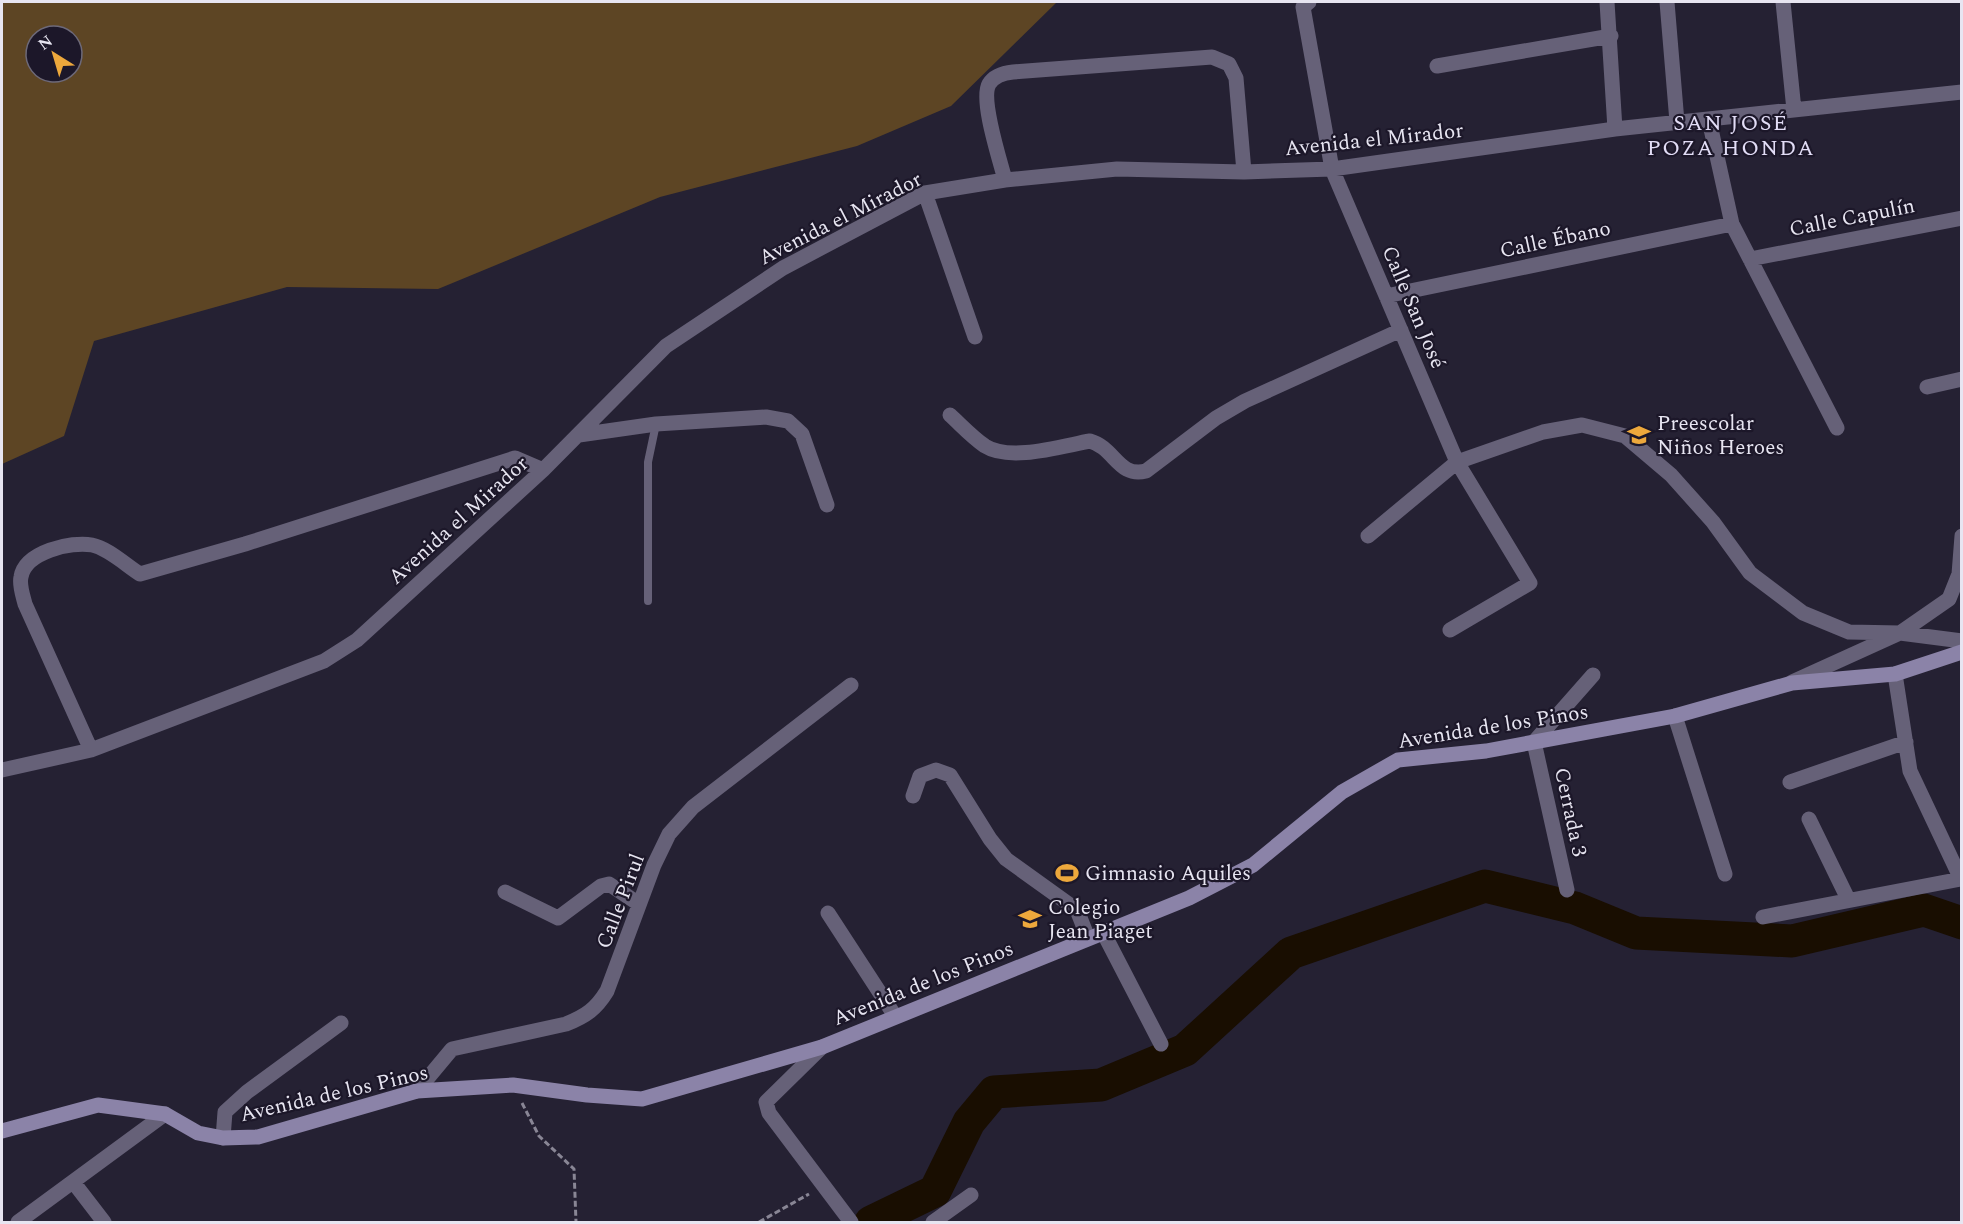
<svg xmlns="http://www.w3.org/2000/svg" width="1963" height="1224" viewBox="0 0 1963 1224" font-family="Spectral,serif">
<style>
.green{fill:#5d4524;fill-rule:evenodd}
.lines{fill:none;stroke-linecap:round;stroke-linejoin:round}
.river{stroke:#190e01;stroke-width:33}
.path{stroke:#898695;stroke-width:3;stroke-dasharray:6 3;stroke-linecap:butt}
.lane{stroke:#666178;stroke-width:8}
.street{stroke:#666178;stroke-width:15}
.secondary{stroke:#8b83a8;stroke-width:15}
.labels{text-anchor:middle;stroke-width:4.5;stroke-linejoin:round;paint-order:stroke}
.street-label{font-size:21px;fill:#e7e5f1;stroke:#1c1729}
.poi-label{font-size:21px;fill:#e7e5f1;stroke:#1c1729;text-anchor:start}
.neighbourhood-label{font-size:22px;letter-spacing:1.5px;fill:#e2ddf6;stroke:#1c1729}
</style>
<rect width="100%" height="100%" fill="#252133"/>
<!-- green -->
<path class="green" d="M2 2H1057L951 106 857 146 660 197 438 289 287 287 94 341 64 436 2 464ZM36 36H72V72H36Z"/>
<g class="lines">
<!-- river -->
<path class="river" d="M871 1222 935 1191 969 1122 994 1092 1101 1085 1185 1050 1291 953 1485 886 1575 908 1636 933 1792 941 1924 910 1962 923"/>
<!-- path -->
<path class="path" d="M522 1103 539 1136 574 1169 576 1222
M759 1222 809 1194"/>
<!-- lane -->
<path class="lane" d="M648 601V462L656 424"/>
<!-- street -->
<path class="street" d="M1309 2 1303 7 1332 169 1457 462 1530 583 1450 630
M1607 2 1615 129
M1667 2 1677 122
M1783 2 1794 110
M1437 66 1611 36
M1709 120 1732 224 1837 428
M1005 180C1000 160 980 100 989 84 994 76 1003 73 1013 72L1212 57 1229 64 1236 78 1244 172
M925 193 975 337
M1750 259 1962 218
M1386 296 1732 224
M1927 387 1962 379
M950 415C961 425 972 437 985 446 1010 462 1062 446 1090 441 1115 448 1118 478 1146 471L1216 418 1245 401 1401 330
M579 435 656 424 766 417 788 421 802 434 827 505
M1368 536 1457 462 1543 432 1582 425 1625 436 1671 475 1713 522 1750 573 1803 613 1849 632 1900 633 1962 641
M1792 682 1900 633 1949 599 1959 574 1962 536
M1675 716 1725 874
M91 750 25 604C23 596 19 585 21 577 25 552 71 541 92 545 108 548 127 566 140 574L245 544 515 458 543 470
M2 770 91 750 324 661 357 640 543 470 666 346 783 268 925 193 1005 180 1117 169 1244 172 1332 169 1615 129 1962 92
M1790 782 1906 742
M913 796 920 776 936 770 950 775 990 839 1006 859 1077 910 1088 938
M1809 819 1848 899
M1567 890 1534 742 1593 675
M505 892 558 918 601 886 609 884 639 904
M828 913 895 1016
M1763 917 1961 879 1910 771 1895 674
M1103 932 1161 1044
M822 1047 766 1102 769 1113 851 1222
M417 1091 452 1049 566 1024C586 1016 596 1009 607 991L654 865 669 834 693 807 851 685
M223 1138 225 1112 247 1092 341 1023
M74 1183 104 1222
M18 1222 165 1114
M933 1222 971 1195"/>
<!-- secondary -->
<path class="secondary" d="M2 1131 98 1105 165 1114 198 1133 223 1138 258 1137 417 1091 513 1085 587 1095 642 1099 822 1047 1189 898 1253 865 1342 792 1398 760 1486 751 1675 716 1792 683 1895 674 1962 652"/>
</g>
<!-- icons -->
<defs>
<g id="school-bare" transform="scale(1.8)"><path d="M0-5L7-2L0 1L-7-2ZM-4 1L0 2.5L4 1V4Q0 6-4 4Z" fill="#eda83c" stroke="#1c1729" stroke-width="2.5" paint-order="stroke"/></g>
<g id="stadium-bare" transform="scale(1.8)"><path d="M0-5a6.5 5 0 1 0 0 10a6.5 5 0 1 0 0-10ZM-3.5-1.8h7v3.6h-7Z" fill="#eda83c" stroke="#1c1729" stroke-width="2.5" paint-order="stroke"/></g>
</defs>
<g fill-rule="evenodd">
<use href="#school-bare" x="1639" y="435"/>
<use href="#stadium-bare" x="1067" y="873"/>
<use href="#school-bare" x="1030" y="919"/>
</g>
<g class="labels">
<!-- street labels -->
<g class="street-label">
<text transform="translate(1374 139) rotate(-6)" y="7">Avenida el Mirador</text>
<text transform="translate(1852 217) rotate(-11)" y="7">Calle Capulín</text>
<text transform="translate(840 218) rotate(-27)" y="7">Avenida el Mirador</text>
<text transform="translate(1555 239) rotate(-12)" y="7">Calle Ébano</text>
<text transform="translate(1414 307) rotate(67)" y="7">Calle San José</text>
<text transform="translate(458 520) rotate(-42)" y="7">Avenida el Mirador</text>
<text transform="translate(1493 726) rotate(-9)" y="7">Avenida de los Pinos</text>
<text transform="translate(1571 812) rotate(78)" y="7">Cerrada 3</text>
<text transform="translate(620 901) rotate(-69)" y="7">Calle Pirul</text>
<text transform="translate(923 983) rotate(-22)" y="7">Avenida de los Pinos</text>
<text transform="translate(334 1093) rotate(-13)" y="7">Avenida de los Pinos</text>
</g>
<!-- poi labels -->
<g class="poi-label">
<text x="1657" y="430">Preescolar<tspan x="1657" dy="24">Niños Heroes</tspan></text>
<text x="1085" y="880">Gimnasio Aquiles</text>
<text x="1048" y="914">Colegio<tspan x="1048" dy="24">Jean Piaget</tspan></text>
</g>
<!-- neighbourhood labels -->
<g class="neighbourhood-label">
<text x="1731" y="130">SAN JOSÉ<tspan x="1731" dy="25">POZA HONDA</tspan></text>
</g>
</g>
<!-- border -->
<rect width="1963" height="1224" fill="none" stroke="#e7e5f1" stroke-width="6"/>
<!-- north arrow -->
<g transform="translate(54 54) rotate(323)"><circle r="28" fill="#1c1729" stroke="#6d6979" stroke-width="1.5"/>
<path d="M0-4.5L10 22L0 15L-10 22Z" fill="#eda83c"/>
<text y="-9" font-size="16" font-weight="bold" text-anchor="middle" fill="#e7e5f1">N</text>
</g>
</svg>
